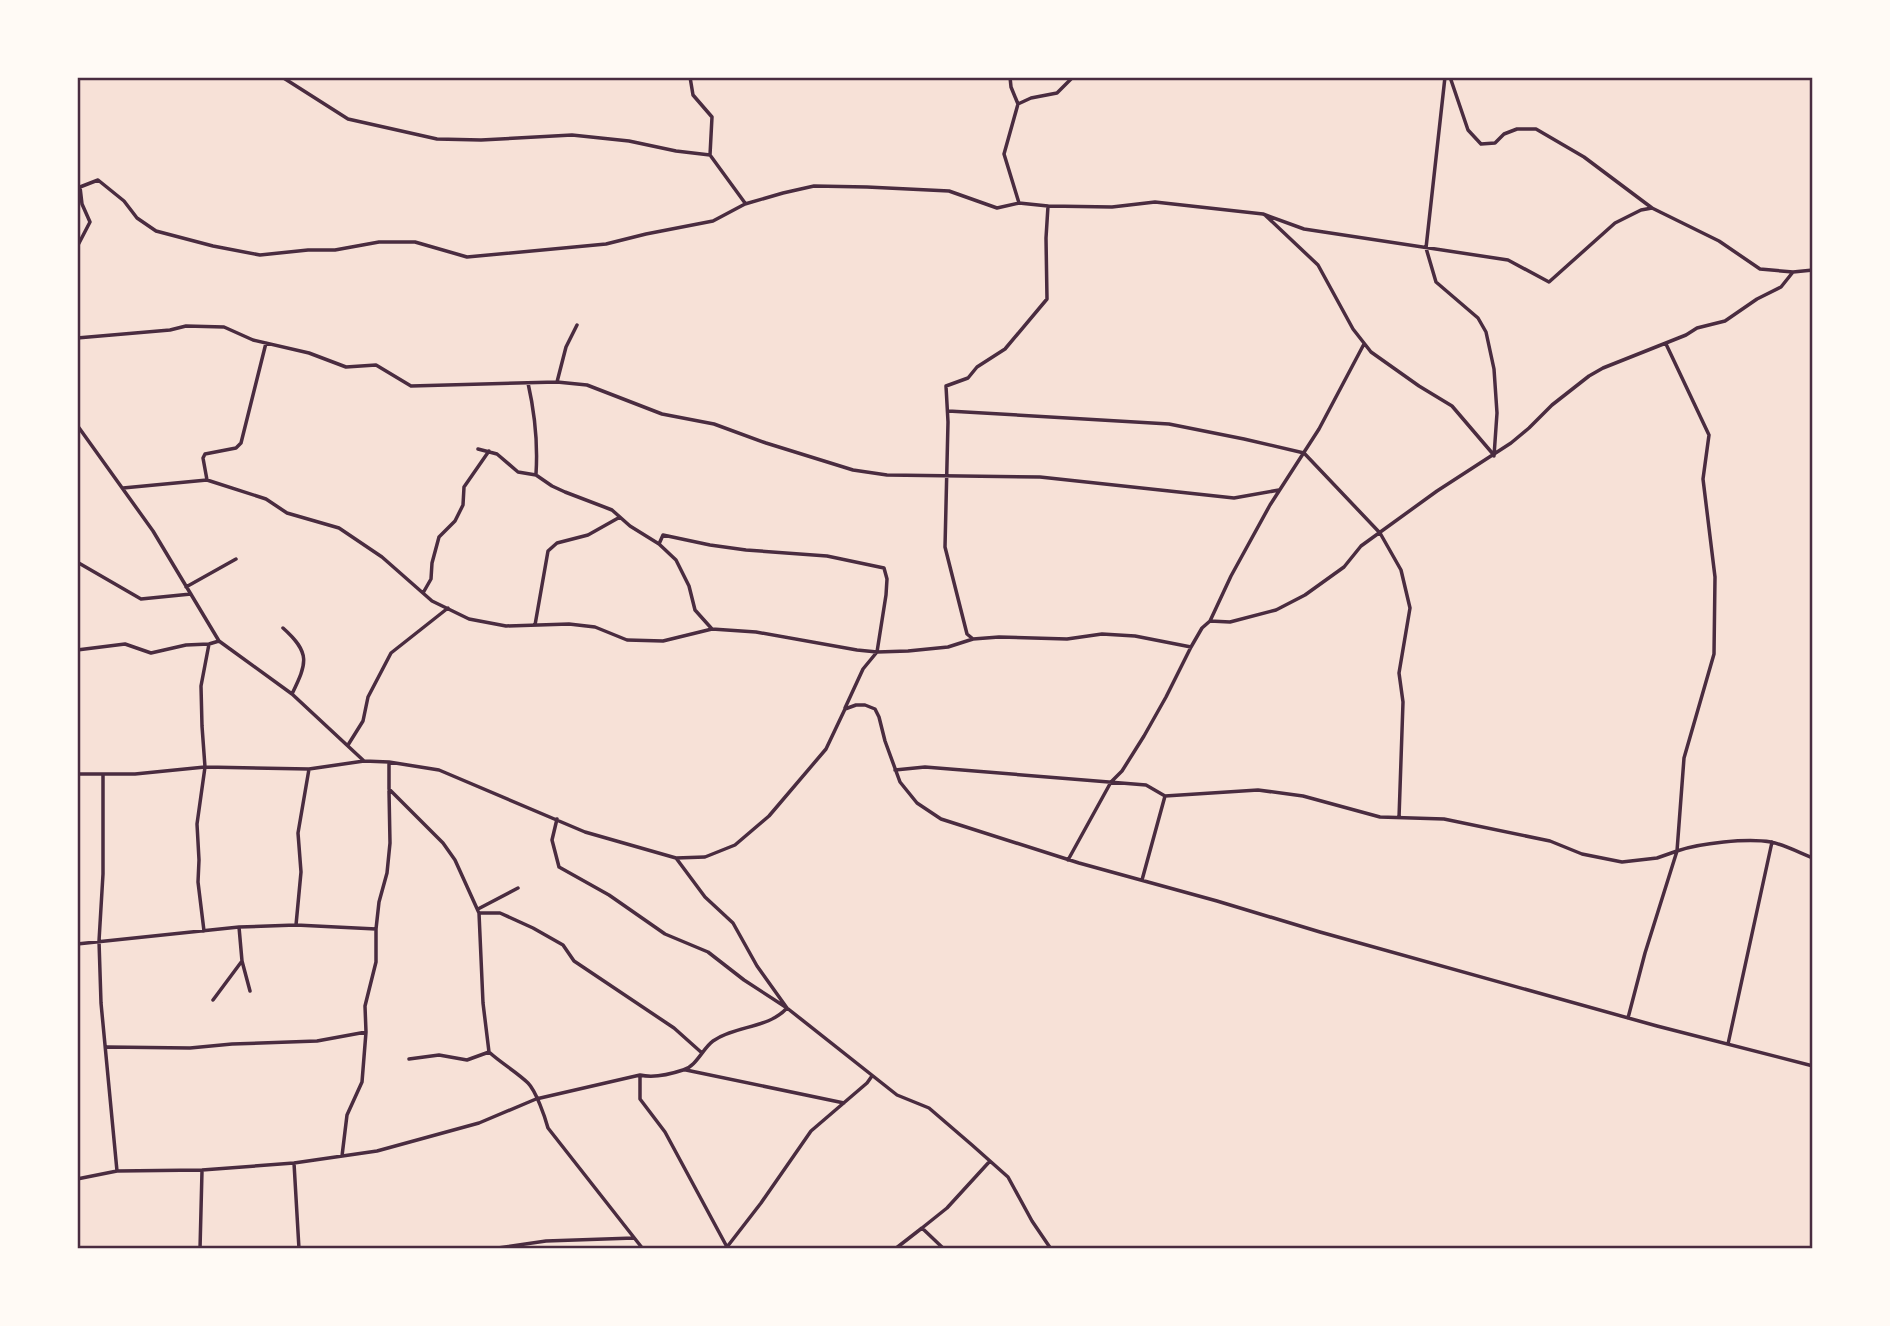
<svg xmlns="http://www.w3.org/2000/svg" width="1890" height="1326" viewBox="0 0 1890 1326" font-family="Inter,sans-serif">
<style>
.lines{fill:none;stroke-linecap:round;stroke-linejoin:round}
.minor{stroke:#4a2c40;stroke-width:3.5}
.neatline{fill:none;stroke:#4a2c40;stroke-width:2.5}
</style>
<rect width="100%" height="100%" fill="#f7e1d7"/>
<g class="lines">
<!-- minor -->
<path class="minor" d="M282 77 348 119 437 139 481 140 572 135 629 141 676 151 710 155
M618 77H624
M690 77 693 95 712 117 710 155 745 203
M1010 77 1011 87 1018 104 1031 98 1057 93 1073 77
M1445 77 1426 248 1436 282 1478 318 1486 332 1494 369 1497 413 1494 456
M1450 77 1468 130 1481 144 1495 143 1504 134 1517 129H1536L1584 157 1652 208
M1048 206 1112 207 1155 202 1263 214 1304 229 1508 260 1549 282 1615 223 1641 210 1652 208 1719 241 1760 269 1793 272
M1265 215 1318 265 1353 329 1371 352 1419 386 1452 406 1493 454
M77 247 90 222 82 204 80 187 98 180 124 201 137 218 156 231 213 246 260 255 308 250H335L379 242H415L467 257 606 244 646 234 713 221 745 204 783 193 814 186 867 187 949 191 997 208 1019 203 1004 154 1018 104
M77 338 170 330 186 326 224 327 253 340 309 353 346 367 376 365 411 386 557 382 587 385 662 414 714 424 766 443 853 470 887 475 1040 477 1234 498 1279 490
M557 382 566 347 577 325
M528 383C535 414 538 443 536 474
M948 411 1169 424 1244 439 1304 453 1380 533 1401 570 1410 608 1399 673 1403 702 1399 818
M77 425 153 531 219 641 292 694 364 761 389 762 439 770 585 832 676 858 705 857 735 845 769 816 826 749 845 709 856 705H865L875 709 879 717 885 741 900 782 917 803 941 819 1079 863 1217 901 1320 932 1657 1026 1813 1066
M478 449 497 454 518 472 536 475 552 486 565 492 612 510 630 526 659 544 676 560 689 586 695 610 712 629
M207 480 203 458 205 454 236 448 241 443 266 343
M123 488 207 480 266 499 287 513 339 528 382 557 432 601 469 619 506 626 569 624 595 627 627 640 663 641 712 629 756 632 857 650 877 652 908 651 948 647 973 639 999 637 1067 639 1102 634 1135 636 1191 647 1202 628 1210 621 1230 622 1276 610 1305 595 1344 567 1361 546 1437 491 1511 443 1529 428 1552 405 1589 376 1603 368 1686 335 1697 328 1725 321 1757 299 1781 287 1793 272 1813 270
M659 544 663 535 710 545 746 550 827 556 884 568 887 579 886 595 877 652 863 669 845 708
M77 562 141 599 191 594
M186 587 236 559
M423 593 431 579 432 563 439 537 455 521 463 505 464 487 489 451
M1210 621 1231 576 1270 505 1319 429 1364 344
M535 625 548 551 557 543 588 535 620 517
M283 628C311 653 307 663 292 694
M973 639 967 634 945 547 948 422 946 386 968 378 977 367 1005 349 1047 299 1046 238 1048 206 1019 203
M77 650 125 644 151 653 186 645 209 644 219 641
M348 745 363 721 368 697 391 653 448 608
M389 762V789L443 843 455 860 479 913 483 1003 489 1052C501 1063 518 1073 528 1083 536 1091 545 1117 548 1128L643 1249
M895 770 925 767 1146 785 1165 796
M77 774H135L205 767 309 769 364 761
M103 774V874L99 941 101 1003 117 1171
M676 858 705 897 733 923 757 966 787 1008 897 1095 929 1108 972 1145 1008 1177 1032 1221 1051 1249
M1068 860 1111 782 1122 771 1144 736 1166 697 1191 647
M1142 880 1165 796 1258 790 1303 796 1380 817 1444 819 1550 841 1582 854 1622 862 1657 858 1677 851 1684 758 1714 654 1715 577 1703 479 1709 435 1666 344
M478 909 518 888
M479 913H500L533 928 563 945 574 961 674 1028 702 1053
M296 925 301 872 298 833 309 769
M376 929 379 902 387 873 390 843 389 791
M204 931 198 882 199 860 197 824 205 767 202 726 201 686 209 644
M77 944 239 927 296 925 376 929V962L365 1006 366 1032 362 1082 347 1115 342 1156
M242 961 250 991
M213 1000 242 961 239 927
M1628 1018 1645 953 1677 851C1700 843 1747 838 1771 842 1785 845 1800 853 1813 858
M1728 1044 1772 842
M107 1047 190 1048 232 1044 317 1041 366 1032
M409 1059 439 1055 467 1060 489 1052
M686 1070 844 1103
M640 1075V1099L665 1132 727 1247 726 1249
M294 1163 299 1249
M77 1179 117 1171 202 1170 294 1163 377 1151 479 1123 536 1099 640 1075C653 1078 671 1074 683 1070 696 1067 703 1048 713 1041 736 1025 768 1029 787 1008L744 980 708 952 665 934 609 895 559 867 552 840 557 819
M922 1228 947 1208 990 1161
M727 1247 761 1203 811 1131 867 1083 872 1076
M200 1249 202 1171
M491 1249 546 1241 634 1238
M895 1249 922 1228 944 1249"/>
</g>
<!-- border -->
<rect width="1890" height="1326" fill="none" stroke="#fffaf5" stroke-width="158"/>
<rect x="79" y="79" width="1732" height="1168" class="neatline"/>
</svg>
